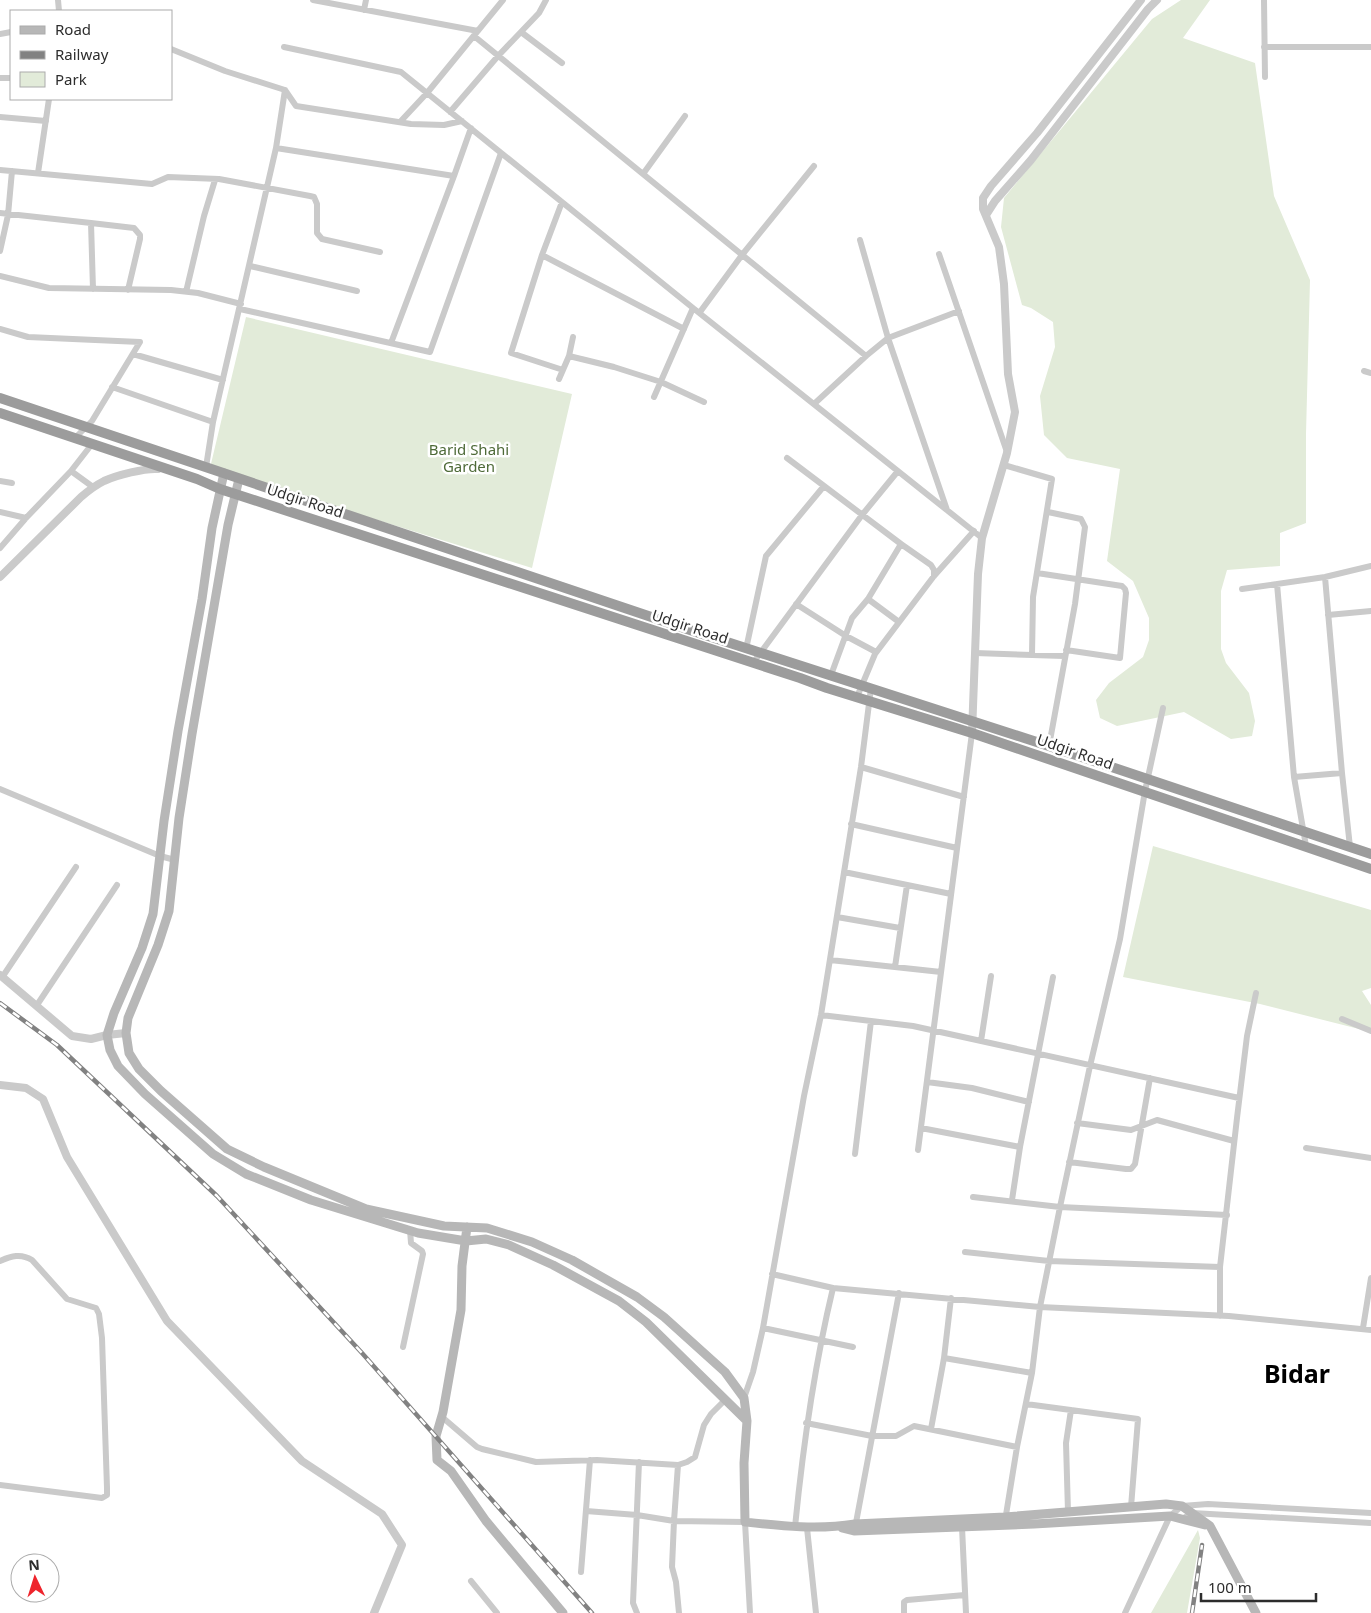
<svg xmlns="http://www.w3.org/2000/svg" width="1371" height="1613" viewBox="0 0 1371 1613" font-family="'Noto Sans',sans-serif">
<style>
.green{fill:#e2ebd9}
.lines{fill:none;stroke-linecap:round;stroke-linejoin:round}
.minor{stroke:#cacaca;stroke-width:6}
.tertiary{stroke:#cacaca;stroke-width:8}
.secondary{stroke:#b7b7b7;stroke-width:9}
.trunk{stroke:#9c9c9c;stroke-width:10}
.rail-casing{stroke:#828282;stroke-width:4.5}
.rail{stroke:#fff;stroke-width:2.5;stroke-dasharray:8;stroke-linecap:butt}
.labels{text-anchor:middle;stroke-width:5;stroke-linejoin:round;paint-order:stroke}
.park-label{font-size:15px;fill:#4e6a38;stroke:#fff}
.street-label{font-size:15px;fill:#2d2d2d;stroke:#fff}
.town-label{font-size:25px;font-weight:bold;fill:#000;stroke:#fff}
</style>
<rect width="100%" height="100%" fill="#fff"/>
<!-- green -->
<path class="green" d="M1181 0H1210L1183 38 1255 63 1274 196 1310 280 1306 434V523L1280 533V566L1227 570 1221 591V649L1226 663 1249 693 1255 721 1252 736 1231 739 1184 712 1117 726 1100 718 1096 700 1109 683 1143 657 1149 640V618L1133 581 1107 561 1120 469 1067 458 1044 435 1040 396 1055 347 1053 322 1031 308 1022 305 1001 227 1004 198 1152 19Z
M246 317 572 394 532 568 210 468Z
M1153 846 1371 910V988L1362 991 1371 1005V1032L1260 1004 1123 977Z
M1198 1530 1200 1538 1187 1613H1151Z"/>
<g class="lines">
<!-- minor -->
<path class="minor" d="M58 0 59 11
M313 0 478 31
M1264 0 1265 77
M364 10 366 0
M521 32 562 63
M0 34 11 32
M474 36 866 356 814 404
M284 47 401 72 693 308 982 538
M1264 47H1371
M171 49 225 71 285 90 296 106 411 124 444 125 462 121
M0 78H11
M450 112 498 56 539 13 546 0
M0 117 46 121
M400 122 427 93 503 0
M276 148 454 176 391 343
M0 170 152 184 168 177 219 179 310 196 314 197 317 204V233L322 239 380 252
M38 173 49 99
M643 174 685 116
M454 176 471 128
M562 202 542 255 511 353 563 370
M0 213 91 223 93 289
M91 223 134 228 140 235V239L128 290
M860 240 888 338 947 510
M0 251 8 215 12 171
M939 254 1007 452
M542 255 684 329
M250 266 357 291
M0 276 49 288 171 290 198 293 241 304
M186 292 204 216 215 180
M240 309 430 352 501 153
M700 312 742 255 814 166
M0 329 28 337 140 342 92 421 75 438
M133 354 223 380
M569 356 614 367 661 382 704 402
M866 356 888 338 959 311
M1364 371 1371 373
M559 379 569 356 573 337
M112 387 213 422
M654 397 693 308
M787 458 901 544 868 599 852 618 831 675
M1004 465 1052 479 1033 597 1032 655
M206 467 213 422 276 148 285 90
M71 471 92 444
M0 481 12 483
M0 512 26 518
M1048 512 1081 519 1085 527 1075 604 1049 746
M901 544 931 565 934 570V576
M0 548 26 518 71 471 93 487
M1037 573 1122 586 1125 589 1126 593 1120 658 1066 650
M1325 577 1342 773
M1277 584 1294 777 1306 846
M1242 589 1325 577 1371 566
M868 599 899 622
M796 604 846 636 876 652
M1328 615 1371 611
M746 649 766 556 824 486
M975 653 1064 656
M753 663 862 515 898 471
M857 697 875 654 934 576 974 531
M861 767 964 797
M1294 777 1342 773 1350 847
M0 789 160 856 175 860
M851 824 957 848
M844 872 951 894
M837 917 900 928
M830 960 941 972
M895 967 907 885
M3 976 76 867
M37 1005 117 885
M821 1015 913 1026 1239 1098
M1342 1019 1371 1031
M981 1041 991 976
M927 1082 972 1088 1029 1102
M1077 1123 1131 1130 1157 1120 1234 1141
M921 1128 1020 1147
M1306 1148 1371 1158
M918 1150 972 733
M855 1154 871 1021
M1069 1162 1126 1169H1131L1135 1164 1150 1078
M973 1197 1060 1207 1227 1215
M1012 1200 1020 1147 1053 977
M965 1252 1049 1261 1220 1267
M0 1261C11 1256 21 1253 32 1260L67 1299 96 1308 99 1314 102 1338 107 1488V1495L102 1498 0 1485
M772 1274 833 1288
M951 1298 944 1358 1032 1373
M1220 1316V1267L1237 1118 1247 1036 1256 993
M763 1328 853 1347
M1363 1328 1371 1278
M403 1347 423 1254 422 1251 411 1243 410 1230
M744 1398 753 1372 763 1328 804 1096 821 1015 861 767 871 688
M1026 1404 1138 1419 1131 1507
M442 1417 477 1447 482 1449 536 1462 597 1460 678 1465 687 1462 695 1457 704 1425 711 1414 725 1400
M806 1423 872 1436H896L914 1426 1017 1447
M931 1429 944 1358
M586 1511 637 1515 674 1521 678 1465
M1068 1512 1066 1443 1071 1410
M1182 1519 1192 1513 1371 1523
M1005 1521 1017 1447 1032 1373 1040 1307 1060 1207 1090 1066 1120 939 1145 791 1163 708
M795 1527C803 1446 814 1367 833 1288L1040 1307 1229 1316 1371 1330
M962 1527 966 1613
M807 1528 816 1613
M855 1528 899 1293
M581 1572 590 1460
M471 1581 497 1613
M637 1613 633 1603 639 1462
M679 1613 676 1582 672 1567 674 1521 745 1522 750 1613
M904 1613V1602L907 1600 965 1595
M1125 1613 1170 1516 1182 1506 1208 1504 1371 1513"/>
<!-- tertiary -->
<path class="tertiary" d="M986 215 995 201 1031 160 1148 9 1157 0
M0 577 81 497C88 491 96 485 104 481 117 475 145 468 158 469
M972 733 978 574 982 538 1007 453 1015 412 1008 374 1004 284 999 247 983 209V198L991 186 1037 133 1141 0
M0 975 72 1036 91 1039 107 1035 126 1033
M0 1085 26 1088 43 1099 67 1157 167 1321 302 1461 382 1514 402 1545 374 1613"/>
<!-- secondary -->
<path class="secondary" d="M224 473 212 528 202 599 178 731 164 821 153 914 142 948 114 1013 107 1035 110 1050 118 1066 145 1094 213 1154 246 1174 311 1200 418 1233 466 1241 486 1239 509 1245 553 1265 619 1301 646 1322 747 1421
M239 479 228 525 192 734 179 818 169 911 158 945 128 1018 126 1033 129 1053 139 1069 161 1091 227 1149 264 1167 366 1209 444 1226 487 1228 532 1242 572 1260 637 1297 664 1317 725 1372 744 1398 747 1421 744 1463 745 1522C782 1526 818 1530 855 1524L1005 1517 1166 1504 1182 1506 1210 1526 1256 1613
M467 1227 462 1266 461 1310 443 1412 436 1436 437 1460 451 1471 486 1521 563 1613
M842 1528 854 1531 1034 1524 1170 1516 1205 1525"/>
<!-- trunk -->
<path class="trunk" d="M0 398 690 630 1049 746 1371 854
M0 413 197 479 220 489 800 678 827 688 972 733 1371 869"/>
<!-- rail casing -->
<g class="rail-casing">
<path id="rail" d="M0 1003 57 1045 217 1196 362 1353 592 1613
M1192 1613 1202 1545"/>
</g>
<!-- rail -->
<use href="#rail" class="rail"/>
</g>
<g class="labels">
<!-- park labels -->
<g class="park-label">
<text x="469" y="455">Barid Shahi<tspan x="469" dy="17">Garden</tspan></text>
</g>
<!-- street labels -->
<g class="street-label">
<text transform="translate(305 501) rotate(18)" y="5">Udgir Road</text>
<text transform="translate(690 627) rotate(18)" y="5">Udgir Road</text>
<text transform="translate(1075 752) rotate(19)" y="5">Udgir Road</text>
</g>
<!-- town labels -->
<g class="town-label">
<text x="1297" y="1383">Bidar</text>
</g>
</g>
<!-- legend -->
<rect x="10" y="10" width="162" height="90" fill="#ffffff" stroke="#ababab"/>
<rect x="20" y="26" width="25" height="8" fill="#b7b7b7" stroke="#ababab"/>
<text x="55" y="35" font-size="15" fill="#2d2d2d">Road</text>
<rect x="20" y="51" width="25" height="8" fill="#828282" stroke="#ababab"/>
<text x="55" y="60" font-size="15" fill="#2d2d2d">Railway</text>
<rect x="20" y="72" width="25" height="15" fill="#e2ebd9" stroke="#ababab"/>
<text x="55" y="85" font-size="15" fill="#2d2d2d">Park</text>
<!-- north arrow -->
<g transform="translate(35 1578) rotate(356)"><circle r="24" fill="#ffffff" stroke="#ababab"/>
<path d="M0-4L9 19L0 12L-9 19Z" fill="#ee242c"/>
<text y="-8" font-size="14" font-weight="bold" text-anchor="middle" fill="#2d2d2d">N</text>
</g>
<!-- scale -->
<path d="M1201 1593v8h115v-8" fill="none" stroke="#2d2d2d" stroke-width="2.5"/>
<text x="1208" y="1593" font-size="15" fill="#2d2d2d" stroke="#ffffff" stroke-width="4" paint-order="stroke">100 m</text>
</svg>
